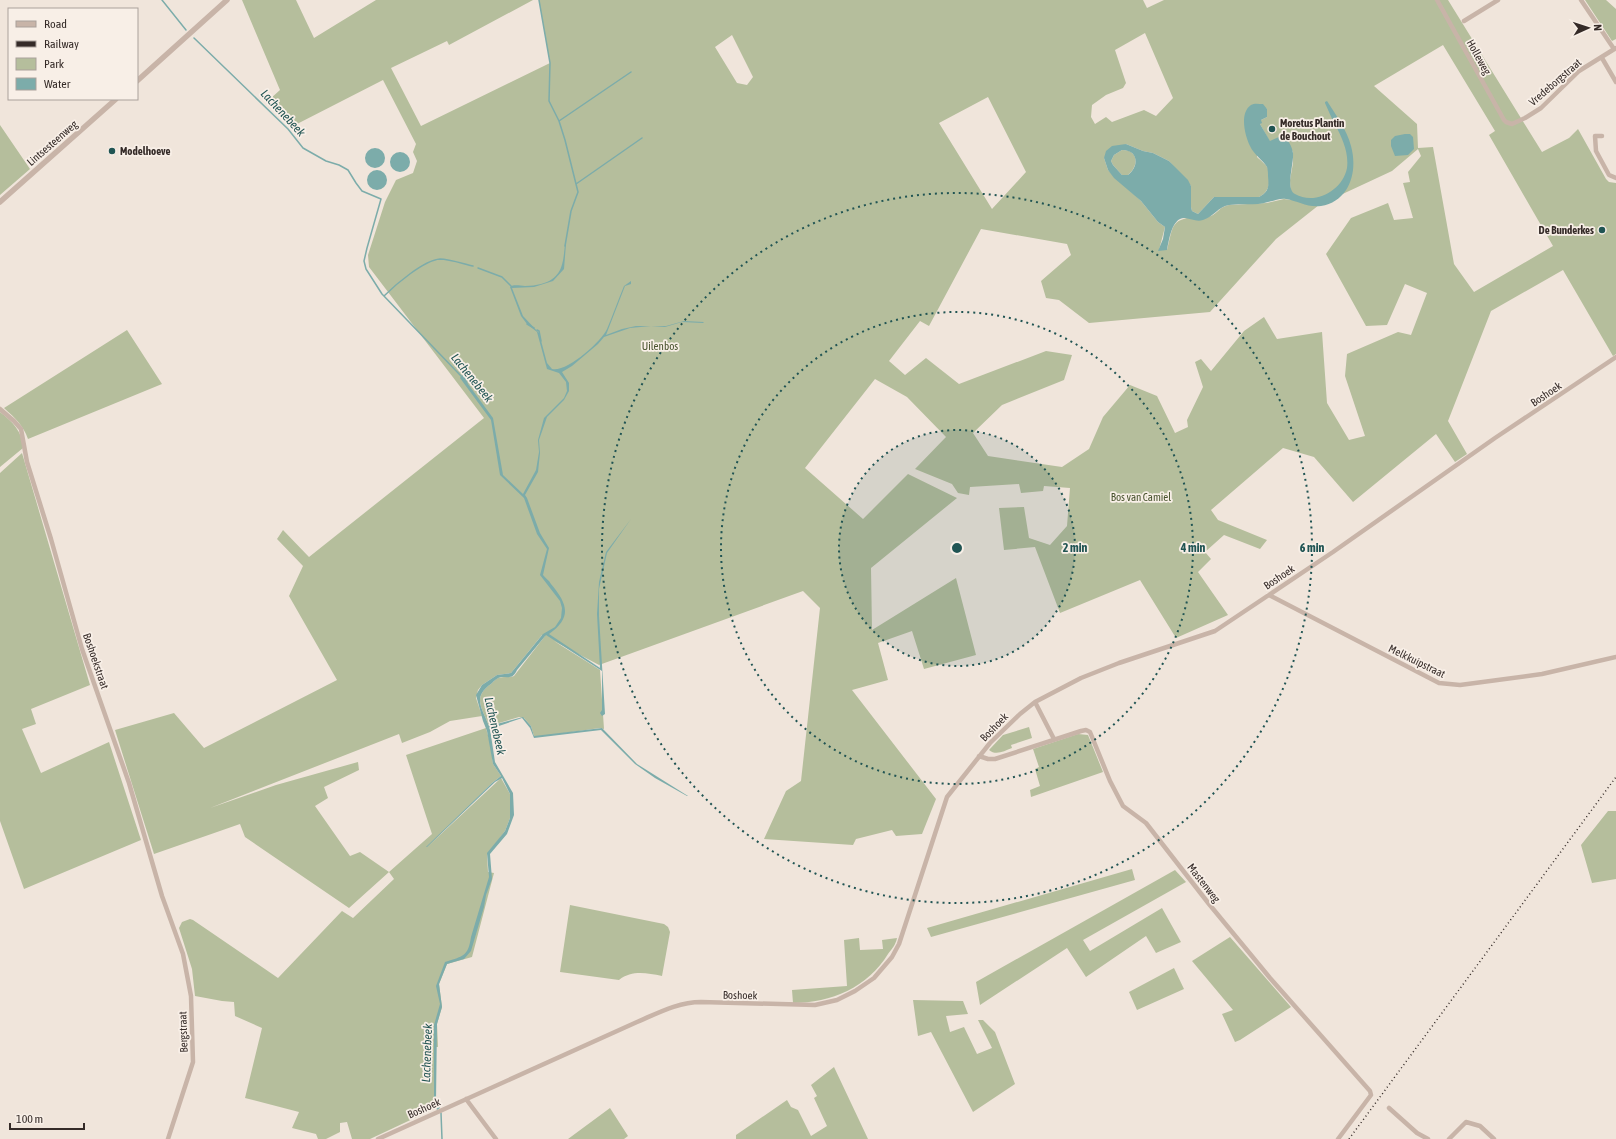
<svg xmlns="http://www.w3.org/2000/svg" width="1616" height="1139" viewBox="0 0 1616 1139" font-family="'Asap Condensed',sans-serif">
<style>
.green{fill:#b5be9c;fill-rule:evenodd}
.water{fill:#7cacaa;fill-rule:evenodd}
.lines{fill:none;stroke-linecap:round;stroke-linejoin:round}
.stream{stroke:#7cacaa;stroke-width:1.5}
.minor{stroke:#c8b4a8;stroke-width:4.5}
.tertiary{stroke:#c8b4a8;stroke-width:5.5}
.rail{stroke:#352b28;stroke-width:1.5;stroke-dasharray:1 3;stroke-linecap:butt}
.ring{fill:none;stroke:#205453;stroke-width:2;stroke-dasharray:2 4}
.poi-dot{fill:#205453;stroke:#f8efe7;stroke-width:1.5}
.labels{text-anchor:middle;stroke-width:3.5;stroke-linejoin:round;paint-order:stroke}
.street-label{font-size:11px;fill:#352b28;stroke:#f8efe7}
.poi-label{font-size:11px;font-weight:bold;fill:#352b28;stroke:#f8efe7;text-anchor:start}
.park-label{font-size:11px;fill:#47522d;stroke:#f8efe7}
.water-label{font-size:12px;font-style:italic;fill:#205453;stroke:#f8efe7}
.centre{fill:#205453;stroke:#f8efe7;stroke-width:2}
.ring-label{font-size:12px;text-anchor:middle;font-weight:bold;fill:#205453;stroke:#f8efe7;stroke-width:3.5;stroke-linejoin:round;paint-order:stroke}
</style>
<rect width="100%" height="100%" fill="#f0e5db"/>
<!-- green -->
<path class="green" d="M242 0H296L314 38 376 0H533L449 45 447 41 391 68 421 126 550 63 539 0H1143L1147 8 1164 0H1448L1542 152 1569 138 1578 129 1606 179 1609 182 1616 183V354L1613 356 1563 270 1491 311 1448 421 1467 454 1455 462 1436 434 1353 502 1314 457 1283 448 1211 510 1218 520 1267 540 1260 549 1224 535 1205 552 1211 559 1198 572 1228 615 1176 638 1140 580 1060 613 1035 547 1004 550 999 508 1024 507 1029 538 1050 545 1067 526 1070 488 1044 486 1043 491 1021 493 1019 484 970 487 969 495 958 493 952 484 915 469 946 437 907 397 875 379 805 468 863 519 908 474 957 498 871 568 872 630 956 578 976 655 924 669 912 631 878 643 888 680 852 690 936 799 922 834 896 836 892 830 856 839 853 845 764 839 786 791 801 781 820 608 803 591 599 665 554 641 600 670 604 729 600 728 536 737 534 736 531 726 524 718 519 717 489 726C482 708 472 697 491 684 493 682 496 679 498 678 503 676 509 678 514 676L545 636 542 635 511 673 497 675 482 685 478 690 476 698 482 716 450 721 430 732 402 743 399 734 210 808 276 785 358 762 359 770 324 787 328 798 315 806 350 856 360 852 389 872 432 834 406 755 486 728 491 746 493 764 501 776 492 783 426 848 501 778 510 794V818L505 831 487 855 488 872 494 873 472 957 447 964 439 984 442 1007 437 1024 438 1047H435L434 1103 436 1108 370 1139H352L347 1122 340 1123V1132L326 1139H318L316 1134 292 1128 299 1112 245 1098 262 1028 235 1016 234 1002 222 1001 195 996 192 969 179 928 182 922 190 919 193 920 278 978 342 911 353 918 394 879 389 872 349 908 245 837 240 824 154 854 115 730 174 713 204 748 337 680 289 596 303 566 277 539 283 530 309 557 484 418 369 267 368 255 385 202 396 180 413 173 417 161 413 152 416 144 383 80 297 124 270 99 280 90ZM1145 33 1173 98 1156 116 1144 110 1112 122 1106 117 1095 124 1091 117 1092 105 1106 95 1123 88 1126 83 1115 50ZM732 35 753 77 747 85 737 83 715 47ZM1443 45 1495 131 1489 135 1553 246 1474 292 1454 264 1433 147 1418 148 1417 124 1374 86ZM988 97 1026 172 992 209 939 123ZM1258 104 1267 109V117L1261 120 1260 124 1270 142 1283 135 1293 152V163L1290 180 1291 200 1284 199 1267 203 1229 205C1219 207 1218 213 1211 216 1207 218 1200 217 1195 217 1170 219 1173 228 1167 250H1159L1165 227 1158 222 1141 201 1108 170 1104 158 1126 144 1143 151 1153 153 1169 161 1191 186V207L1192 211 1198 214 1214 197H1259C1270 192 1271 180 1268 169 1267 165 1260 160 1257 157ZM1418 149 1421 156 1408 172 1410 182 1403 183 1413 218 1394 220 1388 203 1351 218 1326 254 1366 326 1387 325 1405 284 1427 293 1411 335 1398 332 1347 354 1345 376 1365 436 1349 440 1327 403 1322 332 1277 339 1264 317 1244 331 1211 371 1201 359 1195 362 1203 387 1187 420 1188 427 1175 433 1157 396 1130 385 1103 417 1089 449 1062 467 988 456 973 433 1002 405 1064 380 1072 355 1046 351 959 384 926 358 905 375 889 361 920 321 929 326 981 229 1067 244 1071 255 1041 281 1046 298 1059 300 1089 323 1210 312 1276 239 1319 205 1392 171Z
M1585 0H1606L1616 9V39L1612 41Z
M0 125 30 169 0 195Z
M1122 150C1139 150 1139 166 1128 175H1122L1113 165 1111 161 1114 155Z
M127 330 162 384 28 439C23 425 15 418 4 408Z
M0 412C13 422 22 431 23 448L0 467Z
M22 453 90 685 31 709 36 724 22 729 41 773 109 742 141 840 24 889 0 821V473Z
M1029 727 1032 738 1011 745 1012 748C1004 751 996 756 989 750L1003 735Z
M1078 734 1088 735 1103 772 1031 797 1030 790 1040 786 1035 769 1039 767 1033 749Z
M1608 811H1616V879L1592 883 1581 845Z
M1132 869 1135 880 931 937 927 928Z
M1175 870 1186 882 1083 940 1090 951 1162 908 1181 942 1156 953 1146 936 1086 977 1067 948 980 1005 976 982Z
M570 905 664 924 668 927 670 932 662 976C646 973 632 970 619 980L560 972Z
M1230 937 1291 1007 1240 1040 1235 1042 1222 1014 1233 1010 1192 961Z
M859 938 860 950 883 949 882 940 897 938C896 944 892 949 888 954 868 987 831 1003 793 1003L792 990 847 986 844 940Z
M1174 968 1184 989 1137 1010 1129 992Z
M913 1000 963 1001 968 1014 946 1016 950 1032 964 1027 977 1054 992 1048 978 1020H983L995 1032 1015 1084 973 1112 931 1032 918 1036Z
M834 1067 868 1139H736V1135L787 1100 791 1107 798 1110 811 1136 827 1126 814 1098 817 1096 811 1085Z
M610 1108 628 1136 624 1139H568Z"/>
<!-- water -->
<path class="water" d="M1327 101C1336 115 1347 130 1351 146 1358 171 1350 201 1321 206 1308 208 1298 201 1286 199 1280 198 1274 201 1268 202 1255 206 1241 203 1229 205 1218 207 1213 217 1203 220 1197 222 1191 219 1185 218 1172 217 1169 240 1167 250L1158 251 1163 239 1165 227 1158 222 1141 201 1114 178 1108 170 1104 158 1106 151 1112 146 1126 144 1143 151 1153 153 1169 161 1188 180 1191 186V207L1192 211 1198 214 1214 197H1259C1269 192 1269 186 1268 176 1268 174 1268 170 1267 167 1263 160 1254 155 1250 146 1245 136 1239 113 1251 105 1254 103 1259 104 1263 104L1267 109V117L1261 120 1262 123 1260 124 1270 141 1283 135C1288 140 1292 146 1293 153 1294 164 1285 189 1295 194 1315 206 1343 190 1347 168 1349 152 1342 138 1335 124L1336 123 1335 121H1333L1325 103V102ZM1122 150C1139 150 1139 167 1128 175H1122L1113 165 1111 161 1114 155Z
M1405 134H1410L1413 137 1414 149 1408 155 1395 156 1391 146V140L1395 136Z
M365 158a10 10 0 1 1 20 0a10 10 0 1 1-20 0Z
M390 162a10 10 0 1 1 20 0a10 10 0 1 1-20 0Z
M367 180a10 10 0 1 1 20 0a10 10 0 1 1-20 0Z
M565 244H566L564 269 553 281 534 287 512 288 523 316 539 333 547 363 552 369C566 373 601 342 607 329 613 315 618 300 624 286L631 281V284L625 286 606 335 622 329 636 326H666L684 321 704 322 703 323 682 322 665 327 651 326 630 328 604 337 598 344 572 366 562 372 569 383V391L564 400 547 417 539 440 540 453 538 472 525 495 527 498 540 533 549 548 543 575C545 578 549 580 551 584 568 604 572 618 549 634L600 668 597 614 599 582 606 552 631 519 607 553 599 589V616L605 714 602 716 600 713 602 710V671L546 635 517 670C513 679 509 677 501 677 497 678 494 681 491 684 472 697 482 708 489 726L523 717 531 726 534 736 602 728 637 764 688 796H687L655 778 635 764 601 730 534 738 530 728 522 718 490 729 495 762 513 793 514 815 507 834 490 854 492 879 486 895 484 907 471 951 464 959 447 964 439 984 442 1007 437 1024 436 1101 440 1108 437 1110 434 1103V1025L440 1004 436 986 445 962C463 956 468 957 471 937L489 877 487 853 505 831 510 818V794L502 778 495 782 427 847H426L492 783 501 776 493 764 487 731 483 721 476 695 482 685 497 675 511 673 543 634 555 627 561 618 562 608 560 601 540 575 547 549 537 534 524 498 500 475 491 420 460 378 462 375 465 376 468 384 493 418 503 475 523 494 536 470 539 452 538 440 544 418 564 398 567 391 566 382 559 373 547 369 537 332 527 324 521 316 510 287C514 284 520 286 525 286 531 286 536 285 541 284 563 278 563 263 565 244Z"/>
<g class="lines">
<!-- stream -->
<path class="stream" d="M162 0 186 30
M539 0 550 63 549 101 559 121 565 140 578 192 571 211 565 246
M194 38 288 129 303 148 326 161 339 165 348 170 356 183 362 191 381 199 367 248 364 261 366 269 382 294 461 376
M559 121 631 72
M576 184 642 138
M478 268 502 277 511 286
M384 296C395 285 424 260 440 259 449 259 464 264 473 266
M527 324 534 328
M537 330 539 331 541 341
M441 1113 442 1139"/>
<!-- minor -->
<path class="minor" d="M1437 0 1504 120 1506 122 1512 124 1525 118 1541 108 1579 71 1616 48
M1581 0 1614 49
M1464 21 1498 0
M1602 58 1616 82
M1602 136H1595L1596 151 1609 175 1616 178
M0 409 14 421 21 429 27 462 51 539 82 649 129 783 162 896 183 954 191 996 193 1062 168 1139
M1269 595 1439 683 1460 685 1542 674 1616 657
M1035 702 1054 739
M979 756 988 759H995L1081 731 1086 730 1090 732 1110 781 1123 806 1146 823 1209 904 1270 978 1370 1091 1371 1095 1338 1139
M466 1099 496 1139
M1389 1108 1417 1133 1428 1139
M378 1139 637 1022C658 1013 678 1002 701 1002L815 1005 837 1000 855 991 874 978 892 957 899 944 947 797 990 743 1020 714 1035 702 1081 678 1119 663 1215 631 1333 552 1495 438 1616 357
M1449 1139 1466 1122 1480 1126 1494 1139"/>
<!-- tertiary -->
<path class="tertiary" d="M137 81 227 0
M0 202 116 99"/>
<!-- rail -->
<path class="rail" d="M1349 1139 1616 777"/>
</g>
<!-- distance rings -->
<circle cx="957" cy="548" r="118" fill="#205453" fill-opacity=".12"/>
<g class="ring">
<circle cx="957" cy="548" r="118"/>
<circle cx="957" cy="548" r="236"/>
<circle cx="957" cy="548" r="355"/>
</g>
<!-- markers -->
<g class="poi-dot">
<circle cx="1272" cy="129" r="4"/>
<circle cx="112" cy="151" r="4"/>
<circle cx="1602" cy="230" r="4"/>
</g>
<g class="labels">
<!-- street labels -->
<g class="street-label">
<text transform="translate(1479 57) rotate(61)" y="4">Holleweg</text>
<text transform="translate(1555 82) rotate(-41)" y="4">Vredeborgstraat</text>
<text transform="translate(52 143) rotate(-41)" y="4">Lintsesteenweg</text>
<text transform="translate(1546 394) rotate(-34)" y="4">Boshoek</text>
<text transform="translate(1279 577) rotate(-34)" y="4">Boshoek</text>
<text transform="translate(96 661) rotate(71)" y="4">Boshoekstraat</text>
<text transform="translate(1417 661) rotate(26)" y="4">Melkkuipstraat</text>
<text transform="translate(994 727) rotate(-46)" y="4">Boshoek</text>
<text transform="translate(1204 883) rotate(52)" y="4">Mastenweg</text>
<text transform="translate(740 995) rotate(1)" y="4">Boshoek</text>
<text transform="translate(183 1032) rotate(-92)" y="4">Bergstraat</text>
<text transform="translate(424 1108) rotate(-24)" y="4">Boshoek</text>
</g>
<!-- poi labels -->
<g class="poi-label">
<text x="1280" y="127">Moretus Plantin<tspan x="1280" dy="13">de Bouchout</tspan></text>
<text x="120" y="155">Modelhoeve</text>
<text x="1594" y="234" text-anchor="end">De Bunderkes</text>
</g>
<!-- park labels -->
<g class="park-label">
<text x="660" y="350">Uilenbos</text>
<text x="1141" y="501">Bos van Camiel</text>
</g>
<!-- water labels -->
<g class="water-label">
<text transform="translate(283 113) rotate(47)" y="4">Lachenebeek</text>
<text transform="translate(472 378) rotate(51)" y="4">Lachenebeek</text>
<text transform="translate(495 726) rotate(77)" y="4">Lachenebeek</text>
<text transform="translate(427 1053) rotate(-88)" y="4">Lachenebeek</text>
</g>
</g>
<circle cx="957" cy="548" r="6" class="centre"/>
<g class="ring-label">
<text x="1075" y="552">2 min</text>
<text x="1193" y="552">4 min</text>
<text x="1312" y="552">6 min</text>
</g>
<!-- legend -->
<rect x="8" y="8" width="130" height="92" fill="#f8efe7" stroke="#aaa19b"/>
<rect x="16" y="21" width="20" height="6" fill="#c8b4a8" stroke="#aaa19b"/>
<text x="44" y="28" font-size="12" fill="#352b28">Road</text>
<rect x="16" y="41" width="20" height="6" fill="#352b28" stroke="#aaa19b"/>
<text x="44" y="48" font-size="12" fill="#352b28">Railway</text>
<rect x="16" y="58" width="20" height="12" fill="#b5be9c" stroke="#aaa19b"/>
<text x="44" y="68" font-size="12" fill="#352b28">Park</text>
<rect x="16" y="78" width="20" height="12" fill="#7cacaa" stroke="#aaa19b"/>
<text x="44" y="88" font-size="12" fill="#352b28">Water</text>
<!-- north arrow -->
<g transform="translate(1588 28) rotate(87)" stroke="#f8efe7" stroke-width="3" paint-order="stroke">
<path d="M0-3L7 15L0 10L-7 15Z" fill="#352b28"/>
<text y="-6" font-size="11" font-weight="bold" text-anchor="middle" fill="#352b28">N</text>
</g>
<!-- scale -->
<path d="M10 1123v6h74v-6" fill="none" stroke="#352b28" stroke-width="2"/>
<text x="16" y="1123" font-size="12" fill="#352b28" stroke="#f8efe7" stroke-width="3" paint-order="stroke">100 m</text>
</svg>
